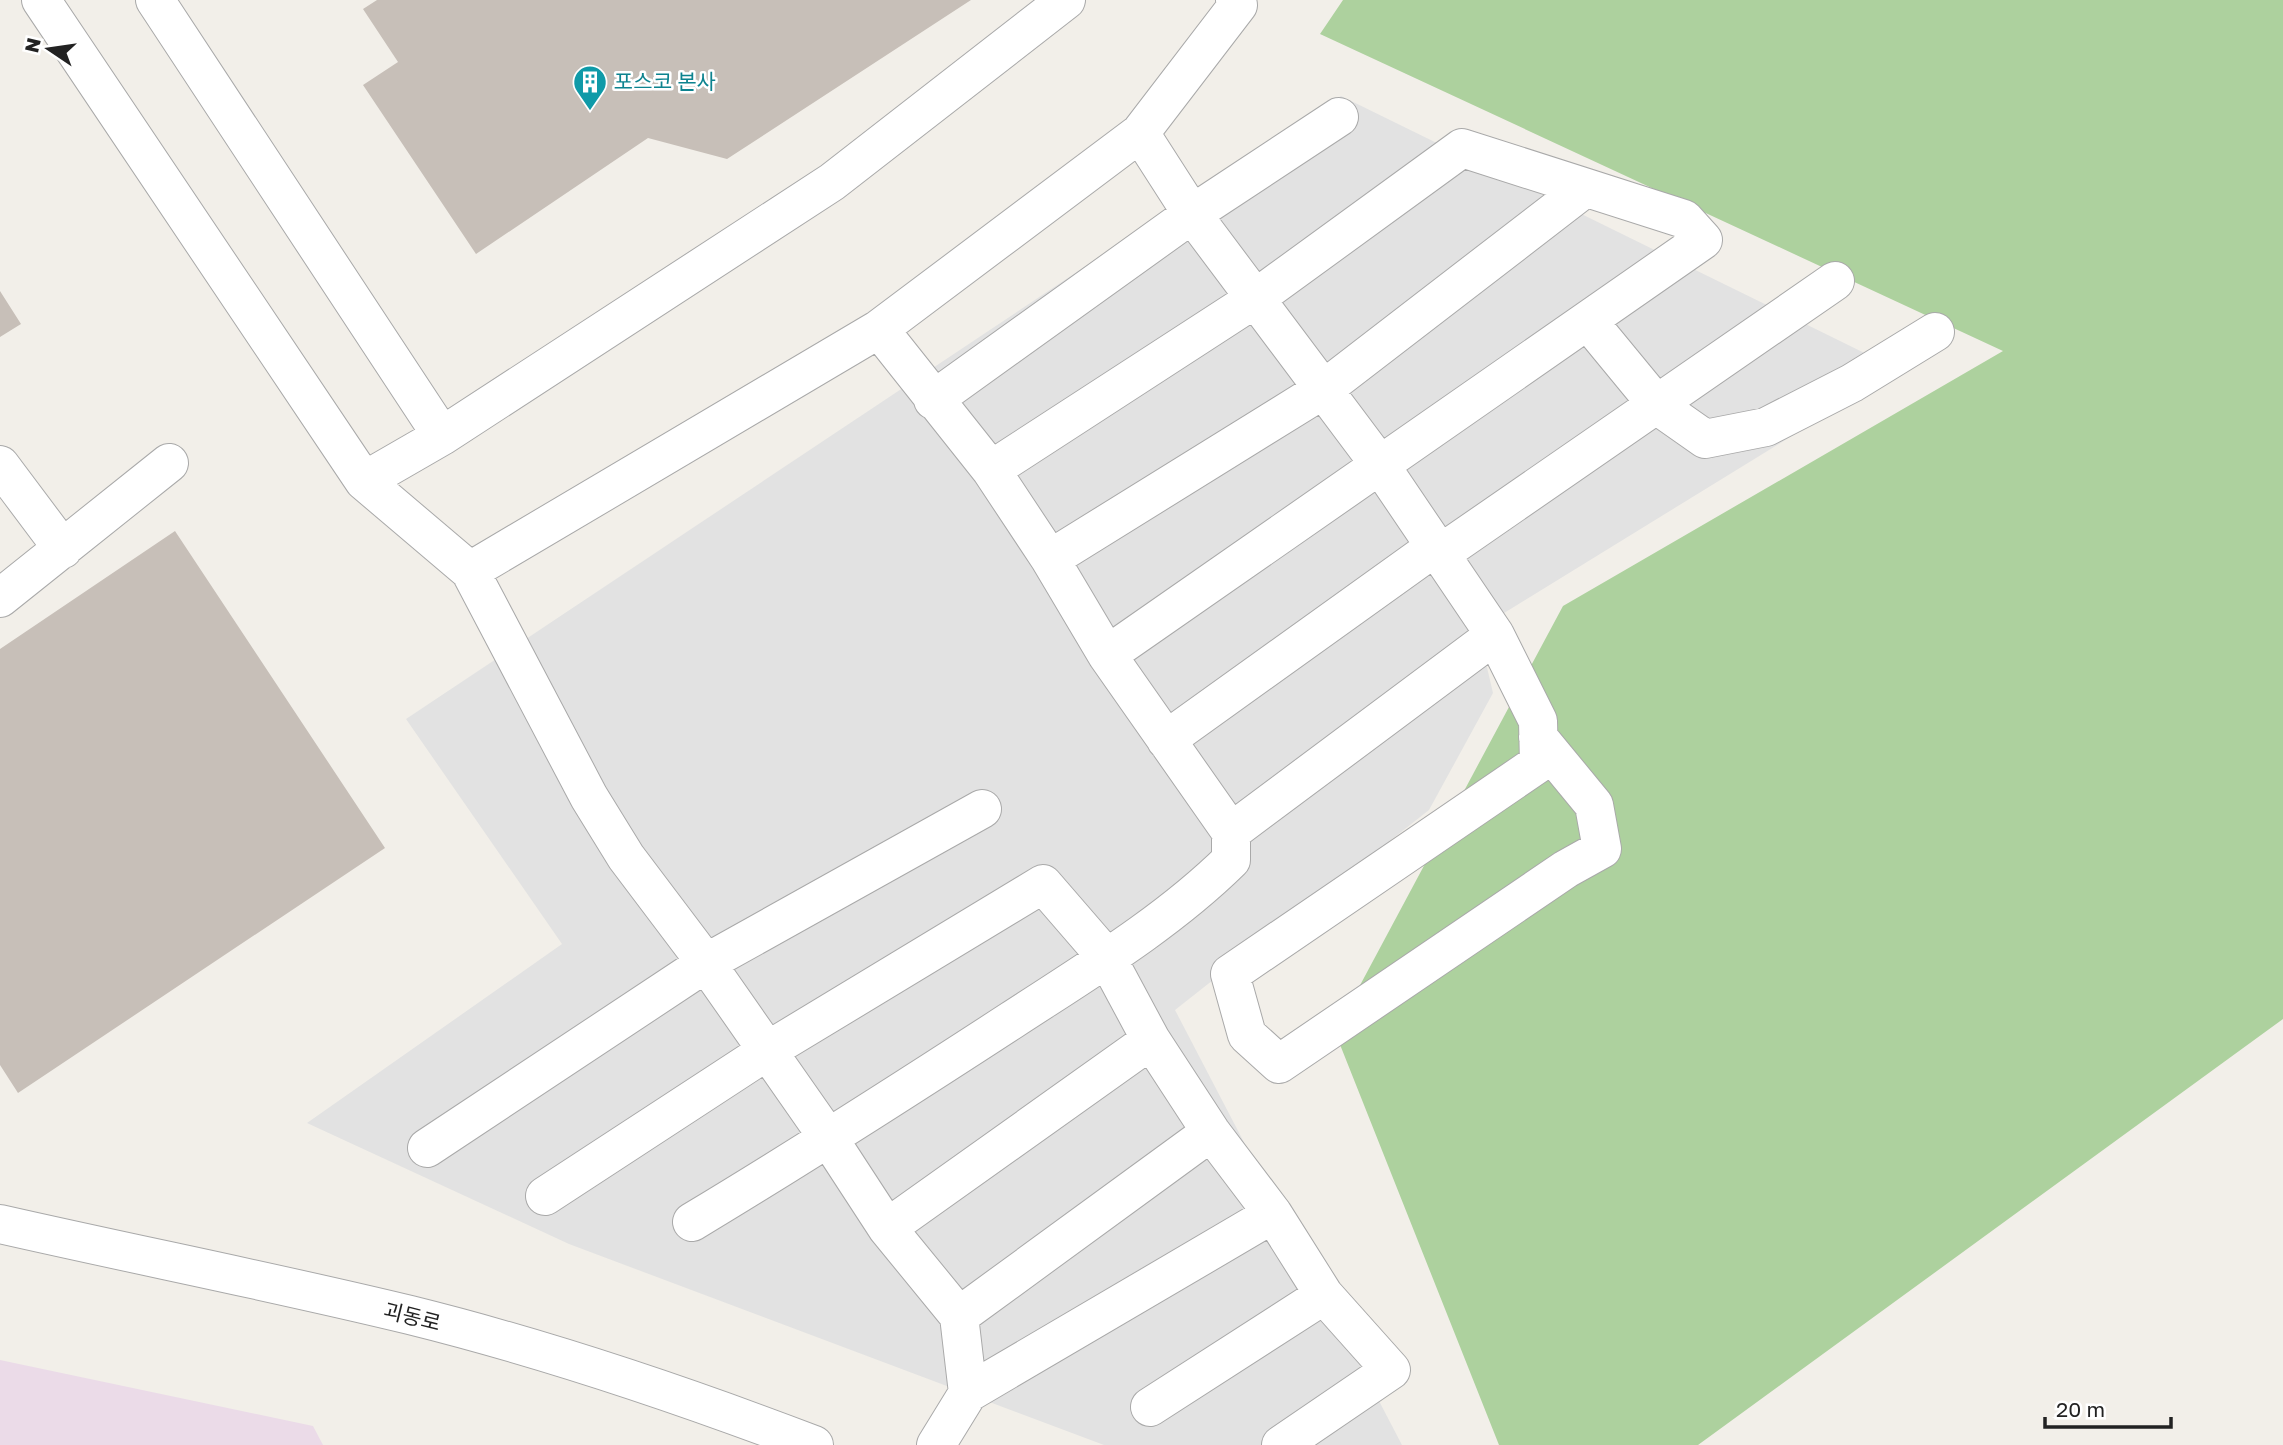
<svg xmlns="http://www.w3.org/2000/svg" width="2283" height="1445" viewBox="0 0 2283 1445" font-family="'Golos Text','Noto Sans KR',sans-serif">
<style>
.industrial{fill:#ebdbe8}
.forest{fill:#add19e}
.parking{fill:#e2e2e2}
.building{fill:#c7bfb8}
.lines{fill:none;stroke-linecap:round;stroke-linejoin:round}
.minor-casing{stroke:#a9a9a9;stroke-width:40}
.minor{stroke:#fff;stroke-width:38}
.labels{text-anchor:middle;stroke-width:5;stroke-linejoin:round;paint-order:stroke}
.culture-label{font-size:21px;fill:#0d838f;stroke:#fff;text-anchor:start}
.street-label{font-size:21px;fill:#222;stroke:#fff}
</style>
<rect width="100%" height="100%" fill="#f2efe9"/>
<!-- industrial -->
<path class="industrial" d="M0 1360 313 1426 323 1445H0Z"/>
<!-- forest -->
<path class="forest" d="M1343 0H2283V1019L1698 1445H1499L1335 1032 1563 606 2003 351 1320 34Z"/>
<!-- parking -->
<path class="parking" d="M1341 96 1899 370 1478 629 1493 693 1429 810 1175 1010 1402 1445H1104L569 1244 307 1123 562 944 406 719Z"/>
<!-- building -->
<path class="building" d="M377 0H971L727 159 648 138 476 254 363 85 398 62 363 9Z
M0 291 21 324 0 337Z
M175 531 385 848 18 1093 0 1065V649Z"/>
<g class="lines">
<!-- minor casing -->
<g class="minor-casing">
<path id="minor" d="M41 0 364 481 470 571 589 797 626 857 706 963 829 1139 887 1228 959 1316 968 1393 936 1445
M155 0 442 436
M1588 321 1658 406 1705 439 1766 427 1852 383 1935 332
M879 329 991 470 1050 559 1107 655 1231 832 1495 635 1380 465 1192 214 1140 133
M933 400 1192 214 1339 117
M0 465 63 549
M991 470 1256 298 1462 148 1684 219 1703 240 1107 655
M364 481 442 436 832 182 1066 0
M1440 554 1835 281
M1050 559 1324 389 1585 188
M470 571 879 329 1140 133 1238 5 1235 0
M0 598 169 463
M1495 635 1538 721 1539 763 1230 974 1247 1035 1279 1064 1566 869 1602 849 1594 805 1538 737
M1166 740 1435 547
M427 1148 706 963 982 809
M545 1196 767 1051 1043 884 1107 958 1151 1040 1211 1132 1273 1214 1324 1295
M692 1222C800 1157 906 1089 1012 1020 1087 971 1167 923 1231 860V832
M0 1224C136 1255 274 1282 410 1315 547 1349 683 1395 814 1445
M887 1228 1151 1040
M959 1316 1211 1132
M968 1393 1273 1214
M1150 1407 1324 1295 1391 1370 1281 1445"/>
</g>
<!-- minor -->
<use href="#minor" class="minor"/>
</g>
<!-- icons -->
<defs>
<g id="building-pin" transform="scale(1.75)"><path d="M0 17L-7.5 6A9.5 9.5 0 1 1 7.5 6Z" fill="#0f9aa8" stroke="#fff"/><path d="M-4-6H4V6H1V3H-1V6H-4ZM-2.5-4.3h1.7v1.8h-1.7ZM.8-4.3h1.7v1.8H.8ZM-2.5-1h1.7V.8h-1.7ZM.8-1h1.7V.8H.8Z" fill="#fff"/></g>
</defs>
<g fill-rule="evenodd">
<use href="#building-pin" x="590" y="82"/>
</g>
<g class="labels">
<!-- culture labels -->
<g class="culture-label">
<text x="614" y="89">포스코 본사</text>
</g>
<!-- street labels -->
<g class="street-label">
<text transform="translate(412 1317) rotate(14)" y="7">괴동로</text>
</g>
</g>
<!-- north arrow -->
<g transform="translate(49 49) rotate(283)" stroke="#ffffff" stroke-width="5" paint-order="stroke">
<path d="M0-5L12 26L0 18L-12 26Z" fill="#222222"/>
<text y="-10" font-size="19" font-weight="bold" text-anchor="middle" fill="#222222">N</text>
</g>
<!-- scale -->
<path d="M2045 1417v10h126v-10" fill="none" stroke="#222222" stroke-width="3.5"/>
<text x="2056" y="1417" font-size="21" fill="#222222" stroke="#ffffff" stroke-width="5" paint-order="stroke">20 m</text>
</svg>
